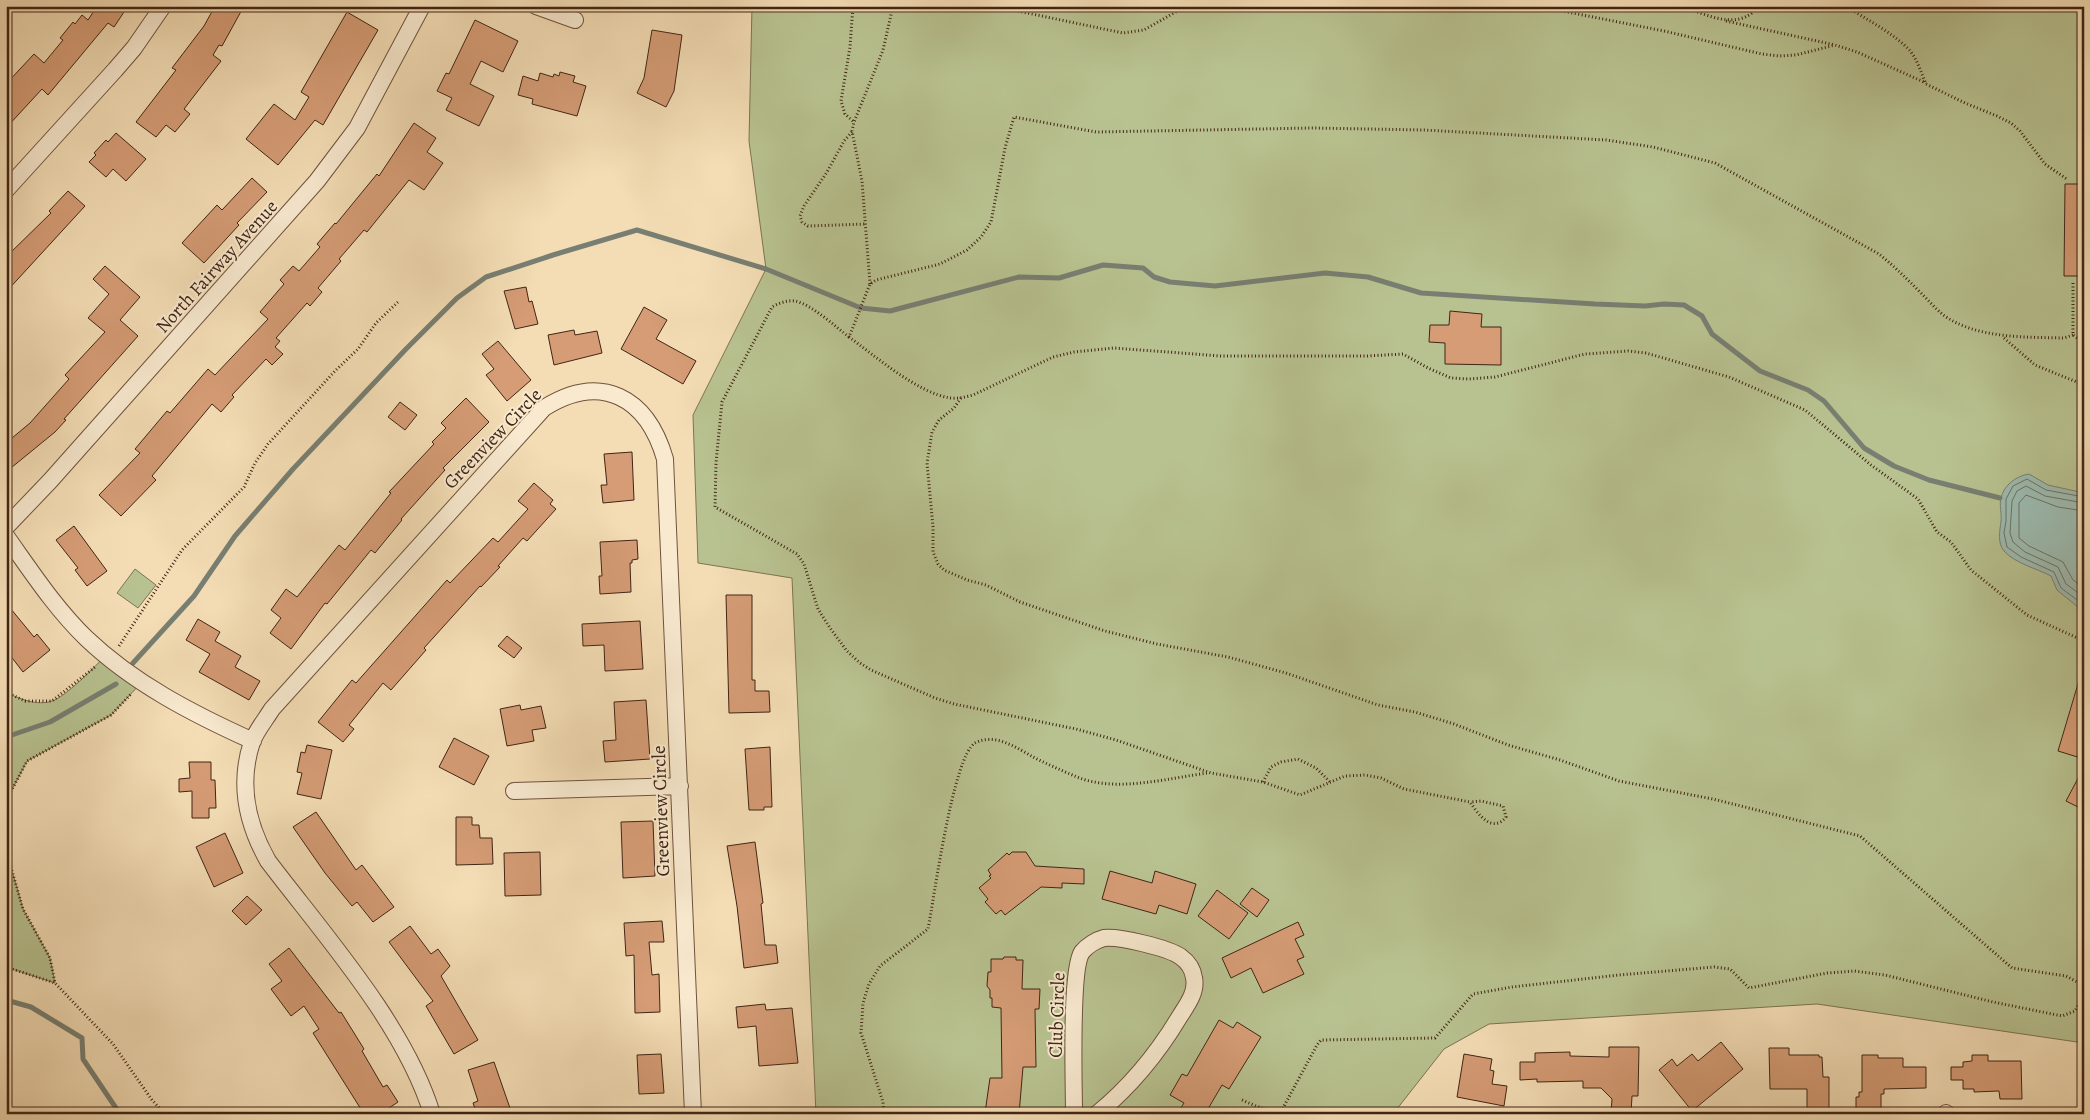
<svg xmlns="http://www.w3.org/2000/svg" width="2090" height="1120" viewBox="0 0 2090 1120" font-family="Alegreya,serif">
<style>
.green{fill:#b8c290;stroke:#7c7452}
.water{fill:#9cbbb0;stroke:#787f72}
.lines{fill:none;stroke-linecap:round;stroke-linejoin:round}
.shore{stroke:#6e7062;stroke-width:1}
.stream{stroke:#787f72;stroke-width:5}
.building{fill:#d59c75;stroke:#412515}
.minor-casing{stroke:#6e533d;stroke-width:18}
.path{stroke:#412515;stroke-width:3;stroke-dasharray:1 2.5;stroke-linecap:butt}
.minor{stroke:#f8e9cf;stroke-width:16}
.labels{text-anchor:middle;stroke-width:4;stroke-linejoin:round;paint-order:stroke}
.street-label{font-size:19px;fill:#412515;stroke:#f8e9cf}
</style>
<rect width="100%" height="100%" fill="#f4ddb5"/>
<filter id="stains"><feTurbulence type="fractalNoise" baseFrequency=".004" numOctaves="4"/><feColorMatrix values="0 0 0 0 .2 0 0 0 0 .09 0 0 0 0 .02 0 0 0 .5 -.17"/></filter>
<radialGradient id="worn" r=".72"><stop offset=".6" stop-color="#630" stop-opacity="0"/><stop offset="1" stop-color="#630" stop-opacity=".3"/></radialGradient>
<!-- green -->
<path class="green" d="M752 6H2084V1043L1817 1004 1489 1024 1444 1049 1393 1114H816L792 578 698 563 693 415 766 269 749 141Z
M135 569 156 585 138 608 117 593Z
M106 655 142 682 111 715 27 761 6 801V692C19 699 37 706 52 701 64 698 96 666 106 655Z
M6 850 23 909 50 958 55 983 6 967Z"/>
<!-- water -->
<path class="water" d="M2029 474 2048 485 2084 493V612L2057 590 2051 576C2036 568 2016 564 2004 551 1997 543 2000 530 2001 521 2002 514 1999 505 2001 498 2004 485 2016 476 2029 474Z"/>
<g class="lines">
<!-- shore -->
<path class="shore" d="M2084 497 2046 490 2027 479 2013 486 2006 499V521L2004 533 2007 547 2021 557 2054 572 2061 588 2084 605
M2084 503 2045 496 2026 486 2017 491 2012 501 2010 533 2013 542 2025 552 2058 567 2066 584 2084 597
M2084 511 2058 507 2026 495 2019 503V538L2029 546 2063 562 2073 580 2084 588"/>
<!-- stream -->
<path class="stream" d="M133 663 194 596 235 536 293 469 406 349 457 298 486 277 553 255 637 230 766 269 861 308 890 311 1019 277 1059 278 1103 265 1143 268 1154 277 1170 282 1215 286 1325 273 1368 277 1421 293 1595 304 1645 306 1664 304 1684 305 1702 316 1712 334 1760 371 1808 390 1824 401 1864 448 1894 466 1929 480 2000 498
M6 737 50 722 116 684
M6 1000 31 1007 82 1038 83 1059 120 1114"/>
</g>
<!-- building -->
<path class="building" d="M97 6H128L114 27 108 23 48 95 42 89 6 128V84L34 54 44 63 63 40 60 38 73 22 75 24 82 15 88 20Z
M215 6H244L222 46 219 45 213 55 221 61 184 109 190 114 175 132 166 125 156 137 136 122 176 70 172 68 204 26Z
M347 12 378 30 323 125 315 120 278 165 246 139 274 104 295 120 309 97 301 92Z
M475 20 518 41 503 72 481 61 470 84 494 96 479 126 446 110 452 98 437 91 446 73 449 74Z
M652 30 682 35 674 91 666 107 637 93 644 78Z
M560 72 575 76 573 82 586 86 577 116 532 104 533 99 518 95 523 76 538 81 540 73 553 77 554 74 559 76Z
M414 123 436 138 427 152 443 163 424 190 409 180 367 232 364 230 339 259 341 261 318 288 322 292 310 306 307 303 276 338 280 341 275 347 283 354 272 365 266 359 232 395 234 397 221 412 212 404 152 476 156 480 121 516 99 495 140 453 135 449 167 411 170 413 208 369 215 375 268 319 260 312 284 284 280 280 293 266 299 271 320 247 317 244 335 223 336 224 377 174 379 176Z
M116 133 146 159 126 181 113 169 106 177 89 162 96 155 94 153 106 140 108 142Z
M252 178 267 192 237 223 239 225 204 263 182 243 217 205 222 210Z
M2065 184H2084V276H2064Z
M68 191 85 206 6 292V257L51 213 49 211Z
M105 266 140 297 120 320 138 336 64 419 66 420 55 432 6 472V443L30 423 69 379 65 375 105 332 88 318 109 294 93 279Z
M526 287 529 302 532 301 538 324 515 329 504 291Z
M644 307 667 320 656 339 696 361 683 384 621 349Z
M1450 311 1482 314 1481 327H1501V365L1445 364V343L1429 342 1430 325H1449Z
M574 330 575 335 597 331 602 353 554 365 548 335Z
M498 341 531 380 507 401 486 375 494 369 482 354Z
M466 398 489 422 443 468 445 470 401 519 402 520 375 553 371 550 327 604 325 603 291 649 270 633 281 618 271 610 286 589 297 597 339 545 345 550 391 493 389 492 434 444 432 442 446 428 441 423Z
M400 402 417 415 405 430 388 417Z
M632 452 634 500 603 503 601 485H607L604 454Z
M534 483 553 500 550 504 556 509 527 541 523 538 498 566 500 567 481 587 480 586 424 648 426 650 391 690 383 683 349 725 354 729 343 742 318 722 352 680 356 683 447 580 450 583 493 538 498 542 528 509 518 501Z
M74 526 107 571 87 586 75 570 78 568 56 540Z
M637 540 638 559 632 560V563H630L631 592 600 594 599 576H602L600 542Z
M726 595H752V680H755V691H769L770 712 729 713Z
M6 603 34 637 37 634 50 650 23 672 6 650Z
M198 619 220 632 215 641 241 656 235 667 260 681 249 700 199 672 210 654 186 640Z
M640 621 643 669 605 671 604 645 583 646 582 624Z
M507 636 522 648 514 658 498 646Z
M2080 677 2084 678V759L2058 751Z
M646 700 650 759 605 762 603 741 616 740 614 702Z
M520 705 521 710 541 706 546 728 532 730 534 741 507 746 500 709Z
M454 738 489 756 474 785 439 767Z
M307 745 332 750 321 799 297 794 302 773 297 772 301 752 305 753Z
M770 747 772 807H764V810H749L745 749Z
M189 762H211V780H215L216 808H209V818H192V791L179 792V779L190 778Z
M2084 767V810L2066 801Z
M316 812 356 870 362 865 394 907 373 922 357 902 352 906 325 873 293 827Z
M456 817H472V825H479L480 838H492L493 864 456 865Z
M653 821 655 876 623 878 621 822Z
M225 833 243 873 214 887 196 847Z
M755 842 763 903 761 904 765 945H776L778 963 744 968 737 906 727 846Z
M540 852 541 895 505 896 504 853Z
M1012 852H1026L1035 866 1084 869V884L1062 883V888L1041 887 1005 915 1001 910 996 914 985 902 988 899 979 888 991 878 989 876 991 875 988 870 1007 853 1009 855Z
M1110 871 1152 883 1155 871 1196 884 1187 914 1159 905 1156 914 1102 899Z
M1252 888 1269 900 1257 917 1240 904Z
M1217 890 1248 913 1229 939 1198 916Z
M247 896 262 910 246 925 232 911Z
M662 921 664 942H649L652 975 659 974 660 1012 635 1013 634 955 626 956 624 923Z
M1298 922 1304 935 1295 939 1304 957 1297 960 1304 974 1263 993 1251 968 1231 978 1222 958Z
M410 926 431 954 438 949 450 966 441 976 478 1040 454 1054 426 1006 433 1001 389 942Z
M289 948 339 1013 341 1012 364 1049 362 1051 383 1087 387 1085 398 1102 380 1114H364L313 1033 319 1029 304 1006 291 1016 271 989 282 981 269 964Z
M1004 957H1016V960H1023L1022 989H1040L1039 1009H1035L1036 1067H1023L1019 1114 985 1113 990 1078H1002L1001 1008 992 1007V998H990V990L987 986 988 972H991V959H1003Z
M765 1004 766 1010 792 1008 798 1063 759 1066 756 1026 738 1028 736 1007Z
M1219 1020 1233 1028 1237 1022 1261 1037 1229 1089 1222 1085 1205 1114H1177L1184 1103 1170 1095 1182 1074 1187 1076Z
M1721 1042 1743 1069 1692 1111 1659 1070 1672 1059 1677 1066 1692 1054 1698 1061Z
M1609 1047H1639L1638 1096H1632L1631 1113H1611L1612 1099 1601 1088H1583V1081L1537 1082V1079L1520 1080V1062H1535V1053L1570 1052V1056L1609 1057Z
M1769 1048H1789V1055H1819V1057H1822L1823 1077H1829V1111H1807V1089H1770Z
M661 1054 664 1093 639 1094 637 1055Z
M1464 1054 1492 1059 1490 1070 1494 1071 1492 1084 1507 1086 1504 1106 1457 1097Z
M1862 1055H1878V1058H1903V1067H1926V1088L1884 1089V1094H1881V1114H1856V1097H1859V1092H1862Z
M1972 1055H1988V1061H2021L2022 1099H2000L1999 1091 1974 1092V1089H1963V1080H1951V1067H1963V1062L1972 1061Z
M494 1062 511 1111 503 1114H477L473 1103 478 1101 468 1070Z"/>
<g class="lines">
<!-- minor casing -->
<g class="minor-casing">
<path id="minor" d="M536 6 575 20
M6 190 115 70 134 48 163 6
M6 527 50 481 317 181 357 128 422 6
M6 536C31 571 55 608 86 638 133 683 193 714 253 741
M514 791 680 786
M432 1114C405 1025 324 935 268 861 247 824 238 784 252 742 256 731 266 719 272 709L544 408C601 372 647 397 665 459L693 1114
M1074 1114C1074 1087 1070 969 1082 952 1087 946 1096 940 1104 938 1118 936 1169 948 1181 957 1188 962 1193 970 1194 978 1197 992 1187 1005 1180 1016 1158 1053 1131 1086 1097 1114
M1946 1114V1113"/>
</g>
<!-- path -->
<path class="path" d="M853 6 850 47 841 101 845 114 854 122
M994 6 1123 33 1144 30 1186 6
M1537 6 1664 31 1762 54 1779 56 1796 55 1835 45
M1681 6C1703 13 1731 29 1752 13V6
M1846 6C1865 19 1896 34 1911 52 1918 61 1921 73 1926 84L1965 103 1997 116 2011 123 2020 131 2045 164 2068 180
M1726 21 1835 45 1857 52 1926 83
M852 132 844 141 827 172 804 206 800 216 802 222 808 226 865 224
M2073 283V335L2084 343
M870 284 862 181 852 131 854 122 883 50 893 6
M2073 335 2064 338C2026 337 1975 339 1942 314 1935 308 1928 300 1921 293 1907 279 1894 266 1879 254L1715 163 1653 147 1606 140 1424 130 1312 128 1096 132 1014 117 1005 148 991 222 981 237 967 250 940 264 876 280 870 284 849 337C875 356 918 393 950 398 958 399 965 397 973 395L1053 357 1074 352 1114 348 1221 356H1367L1403 354 1428 368 1451 378 1469 379 1495 377 1585 354 1628 351 1646 353 1729 377 1805 410 1871 465 1918 499 1937 532 1951 542 1971 570 2027 615 2084 641
M849 337C836 327 811 304 795 301 787 300 779 303 772 307L722 402 716 463 715 507 797 554 804 564 818 609 830 628 847 651 860 663 871 670 935 698 954 704 1076 729 1116 740 1211 773 1263 782 1300 795 1345 776 1365 775 1381 778 1404 789 1470 802C1478 814 1492 834 1506 817L1503 806 1481 801 1470 802
M2004 338 2035 365 2084 385
M961 398 954 408 939 420 932 432 929 451 927 463 933 527V552L938 564 944 570 967 580 986 585 1020 602 1105 631 1157 644 1228 657 1286 673 1378 705 1415 712 1454 724 1508 745 1560 760 1619 781 1713 799 1860 836 2012 968 2066 976 2081 984 2084 983
M119 646 182 550 244 487 255 463 268 444 335 371 358 349 376 323 398 302
M6 692 25 701H52L95 667
M1263 782 1271 767 1281 762 1298 759 1316 768 1330 782
M6 801 27 761 111 715 132 693
M6 850 23 909 50 958 55 983
M6 967 55 983 113 1044 152 1100 165 1114
M1242 1100C1256 1106 1269 1113 1283 1108L1317 1045 1321 1040 1435 1038 1473 994 1512 987 1619 975 1714 967 1730 969 1749 988 1827 973 1854 971 1885 975 1993 1002 2062 1016 2075 1011 2080 1001 2081 984
M884 1114 883 1102 861 1033 863 1003 869 984 880 966 928 929C934 899 953 756 975 743 996 732 1018 749 1035 758 1049 765 1063 771 1077 777 1116 793 1168 778 1208 773"/>
<!-- minor -->
<use href="#minor" class="minor"/>
</g>
<g class="labels">
<!-- street labels -->
<g class="street-label">
<text transform="translate(216 266) rotate(-48)" y="7">North Fairway Avenue</text>
<text transform="translate(492 438) rotate(-46)" y="7">Greenview Circle</text>
<text transform="translate(660 811) rotate(-92)" y="7">Greenview Circle</text>
<text transform="translate(1056 1015) rotate(-88)" y="7">Club Circle</text>
</g>
</g>
<!-- margin -->
<rect width="2090" height="1120" fill="none" stroke="#f4ddb5" stroke-width="25"/>
<rect x="8" y="8" width="2075" height="1105" fill="none" stroke="#412515" stroke-width="2.5"/>
<rect x="12" y="12" width="2065" height="1095" fill="none" stroke="#412515"/>
<rect width="100%" height="100%" filter="url(#stains)"/>
<rect width="100%" height="100%" fill="url(#worn)"/>
</svg>
